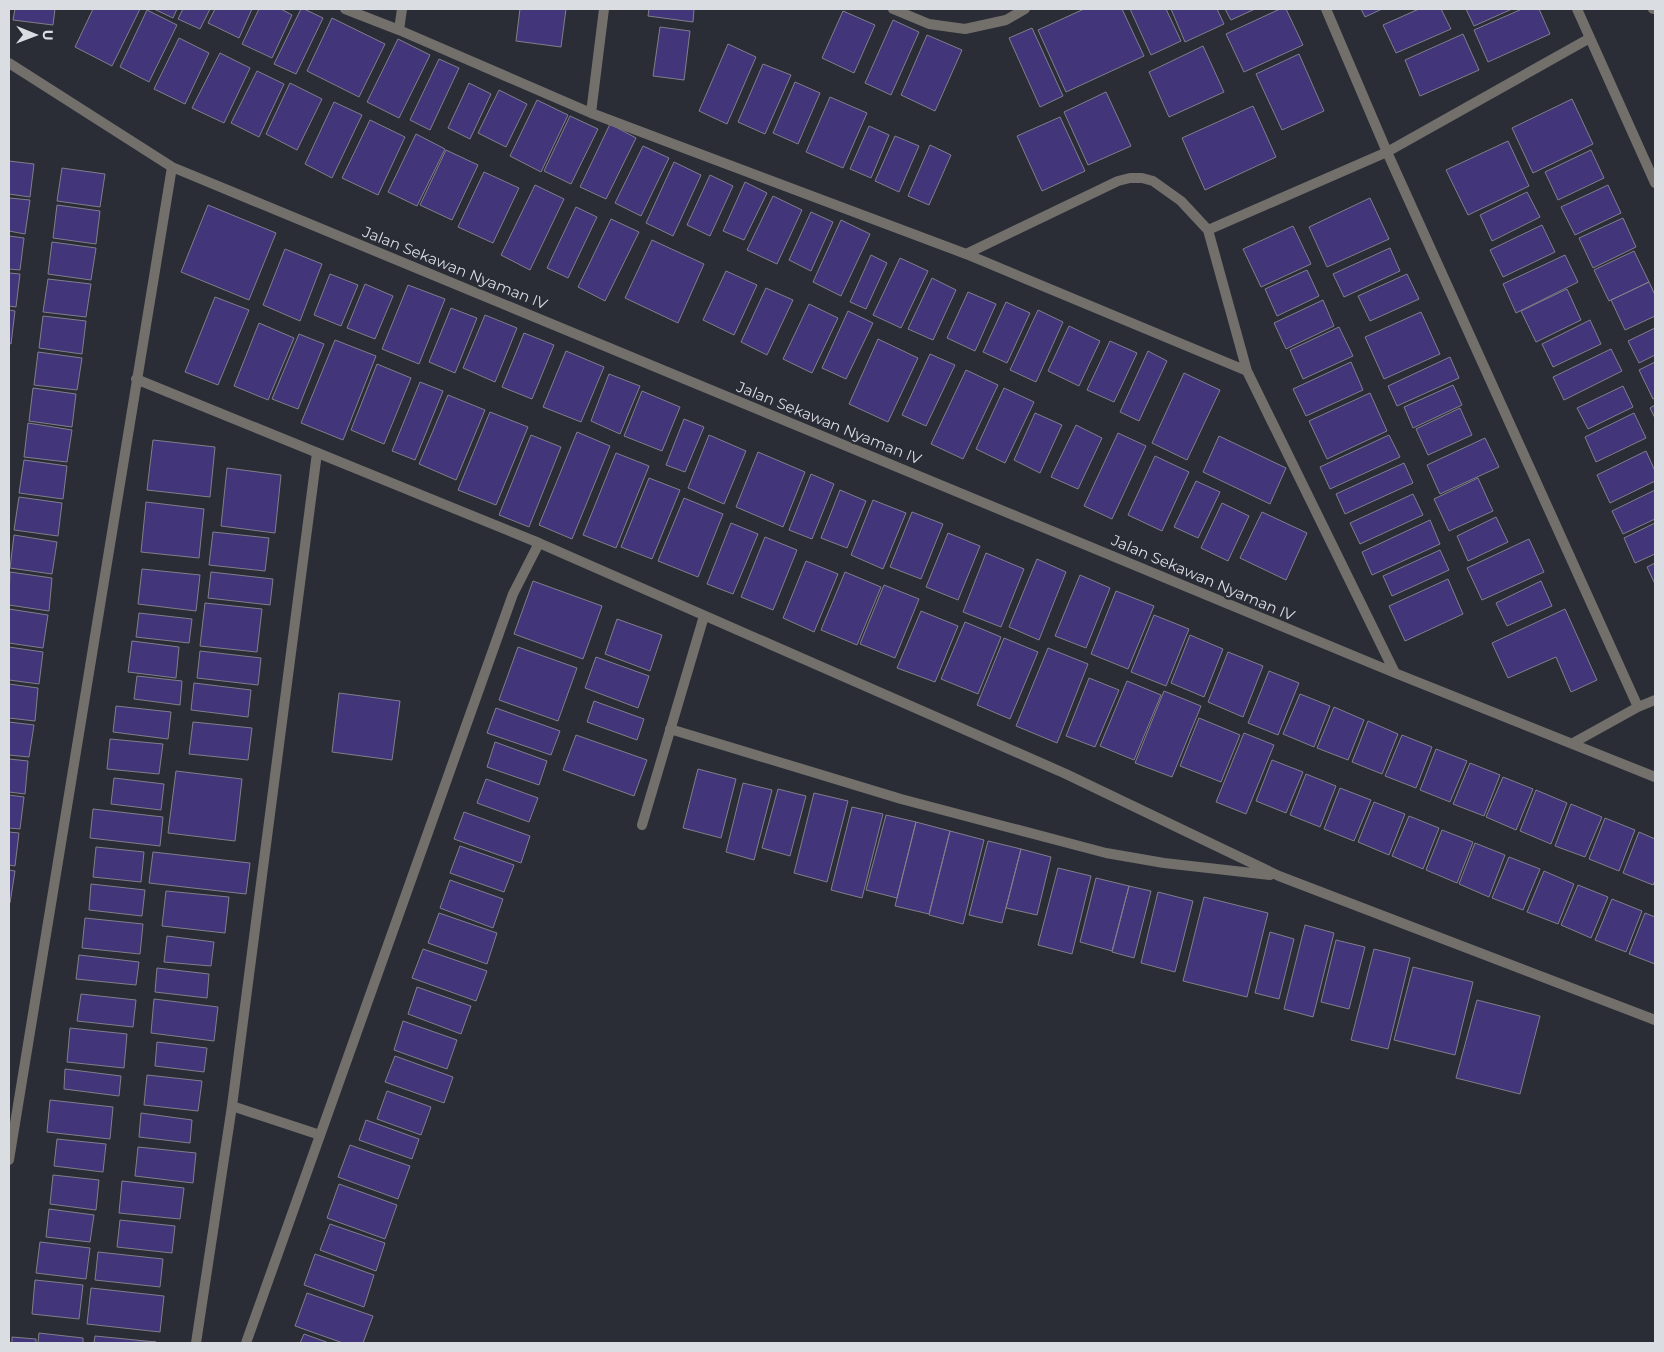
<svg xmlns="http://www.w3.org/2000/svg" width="1664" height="1352" viewBox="0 0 1664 1352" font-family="Montserrat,sans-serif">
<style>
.building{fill:#423579;stroke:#7f7f8a}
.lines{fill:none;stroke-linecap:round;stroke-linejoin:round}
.lane{stroke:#73706c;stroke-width:10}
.street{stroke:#73706c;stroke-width:10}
.labels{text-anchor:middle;stroke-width:5;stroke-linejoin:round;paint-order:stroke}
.street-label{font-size:15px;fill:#dadde2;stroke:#2a2d36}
</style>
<rect width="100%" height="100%" fill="#2a2d36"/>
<!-- building -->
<path class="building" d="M15 9H55L53 25 13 20Z
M93 9H140L112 66 75 47Z
M154 9H177L173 18Z
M183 9H210L200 29 178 19Z
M215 9H252L239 38 208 23Z
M259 9H281L292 15 272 58 242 44Z
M301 9H304L323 18 296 74 274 64Z
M520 9H566L561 47 516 41Z
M649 9H694L693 22 648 16Z
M1084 9H1122L1144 56 1066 92 1038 30Z
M1130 9H1166L1181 41 1151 55Z
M1171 9H1217L1224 24 1185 42Z
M1225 9H1255L1231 20Z
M1280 9H1286L1303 45 1244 72 1226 34Z
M1361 9H1382L1365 17Z
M1419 9H1441L1451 29 1396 53 1383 25Z
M1466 9H1512L1474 26Z
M1522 9H1539L1550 34 1488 62 1474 30Z
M147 10 177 25 149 82 120 67Z
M843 11 875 25 854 73 822 58Z
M332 18 385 44 359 97 307 71Z
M893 20 919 32 891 95 865 83Z
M660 27 690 31 684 80 653 76Z
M1032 28 1063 96 1040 107 1009 38Z
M1463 34 1479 70 1420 96 1405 60Z
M927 35 962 50 935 111 901 95Z
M179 38 209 53 185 104 154 89Z
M398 39 430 55 399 118 367 102Z
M728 44 756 57 727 124 699 111Z
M1203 46 1224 92 1169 117 1149 72Z
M220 53 250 68 224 123 192 108Z
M1299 54 1324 111 1282 130 1256 74Z
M439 59 459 68 430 130 410 120Z
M763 64 791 75 765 134 738 122Z
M257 71 284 84 259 137 231 123Z
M795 82 820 93 798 144 773 133Z
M290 83 322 99 297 150 266 134Z
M469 83 491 94 470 139 448 128Z
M499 90 527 104 506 147 478 133Z
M1106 92 1131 146 1088 165 1064 112Z
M830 97 867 113 843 168 806 152Z
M1572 99 1593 144 1533 173 1512 128Z
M537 100 568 115 541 172 510 156Z
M334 102 362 115 332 178 305 164Z
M1253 106 1276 157 1205 190 1182 138Z
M570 116 598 129 571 184 544 171Z
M1060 117 1085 171 1042 191 1017 136Z
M370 120 405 137 378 195 342 178Z
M610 124 636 138 606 199 580 187Z
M869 126 889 135 871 178 850 169Z
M416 134 445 149 417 206 388 192Z
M895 136 919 146 899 192 875 181Z
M1508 141 1529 186 1468 215 1446 170Z
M930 145 951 155 929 205 908 196Z
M643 146 669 158 641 216 615 203Z
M446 150 478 165 452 220 420 205Z
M1591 150 1604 178 1558 200 1545 172Z
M9 161 34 164 30 197 9 194Z
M674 162 701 175 673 236 646 223Z
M62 168 105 174 100 207 57 201Z
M484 172 519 188 493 243 458 227Z
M710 175 733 186 710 236 687 225Z
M745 182 767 193 744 240 723 231Z
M535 185 564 199 530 270 501 255Z
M1608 185 1621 213 1575 235 1561 207Z
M1527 192 1540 217 1492 241 1480 215Z
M773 196 802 210 777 264 747 250Z
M9 198 30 200 25 234 9 231Z
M1370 198 1389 239 1327 267 1309 227Z
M57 205 100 211 96 244 53 238Z
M208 205 276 233 249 300 181 272Z
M576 207 597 217 568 278 547 268Z
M811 212 833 222 811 271 789 260Z
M1623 218 1636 247 1593 268 1579 238Z
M611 219 639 232 605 301 578 287Z
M841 220 870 234 841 296 813 282Z
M1542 225 1555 252 1503 277 1490 250Z
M1293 226 1311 264 1261 287 1243 249Z
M9 236 24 238 20 270 9 269Z
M652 240 704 264 678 323 625 298Z
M52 242 96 248 91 280 48 274Z
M1390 248 1400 271 1344 297 1333 274Z
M285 249 322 264 300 321 263 305Z
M1634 251 1649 282 1609 301 1594 270Z
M871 255 887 263 866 309 850 302Z
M1565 255 1578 282 1516 313 1503 284Z
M900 258 928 271 901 328 873 315Z
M1307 270 1319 296 1277 316 1265 289Z
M726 271 757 285 734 335 703 320Z
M9 273 20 274 16 307 9 306Z
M330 274 358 285 341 326 314 315Z
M1407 274 1419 299 1370 321 1358 296Z
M932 278 956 290 933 340 908 329Z
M48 279 91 284 86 317 43 312Z
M1649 282 1655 295V316L1625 330 1611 300Z
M365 284 393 296 375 339 347 328Z
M408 285 445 299 419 364 382 349Z
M766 288 793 300 767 355 741 342Z
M1567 289 1581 320 1536 342 1521 311Z
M968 292 996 304 975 351 947 338Z
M215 297 249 310 218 385 185 372Z
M1323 300 1334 326 1286 349 1274 323Z
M1006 302 1030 313 1007 363 983 352Z
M809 304 838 318 812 373 783 359Z
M451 308 477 318 455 373 429 362Z
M9 310 15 311 11 344 9 343Z
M1038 310 1063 322 1036 382 1010 370Z
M848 311 873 323 846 379 822 368Z
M1421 312 1440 354 1384 379 1365 337Z
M485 315 517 328 495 382 463 368Z
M43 316 86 321 82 354 39 348Z
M1590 320 1601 344 1553 367 1542 344Z
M259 323 294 338 268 400 234 386Z
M1069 326 1100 341 1079 386 1048 371Z
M1339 327 1353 356 1303 379 1290 350Z
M1655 328V355L1639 363 1628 341Z
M524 333 554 345 532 399 502 387Z
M299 334 324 344 298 409 272 399Z
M878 339 918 358 888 422 849 404Z
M335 340 376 356 343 440 301 423Z
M1110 341 1137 353 1114 402 1087 390Z
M1611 349 1622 371 1564 400 1553 377Z
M566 351 604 367 581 422 543 407Z
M1148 351 1167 361 1139 421 1120 412Z
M38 352 82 358 77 390 34 385Z
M930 354 955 365 926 426 902 415Z
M1450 357 1459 378 1397 406 1388 386Z
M1351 362 1363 390 1306 416 1293 389Z
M1655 362V398L1653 399 1639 370Z
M377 364 411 378 384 444 351 430Z
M966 370 998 385 963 459 931 444Z
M1184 373 1220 390 1187 460 1152 443Z
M609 374 640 386 620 434 591 421Z
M420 382 443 391 415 460 392 451Z
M1453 385 1462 405 1413 428 1404 407Z
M1623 386 1633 407 1588 429 1577 408Z
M33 388 76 394 72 427 29 421Z
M1004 388 1034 402 1005 463 976 449Z
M642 391 680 407 662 451 624 436Z
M1370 393 1387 431 1327 459 1309 421Z
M448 395 485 410 456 480 419 464Z
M1655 405V418L1650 408Z
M1460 408 1472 435 1428 455 1416 429Z
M490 412 528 427 496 505 458 490Z
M1035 413 1062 425 1040 473 1014 460Z
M1634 413 1646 438 1596 462 1585 437Z
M684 419 704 427 685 472 666 465Z
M28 423 72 430 67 462 24 457Z
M1076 425 1102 438 1078 489 1051 477Z
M577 432 610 446 572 539 539 525Z
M1118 433 1146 446 1112 519 1084 506Z
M531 435 561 447 529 527 499 515Z
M709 435 746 451 724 504 688 488Z
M1389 435 1400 457 1330 489 1320 467Z
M1219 436 1286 468 1270 504 1203 472Z
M1485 438 1499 467 1440 494 1427 465Z
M153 440 215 447 210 497 147 490Z
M1646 451 1655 471V481L1610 503 1597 475Z
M758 452 805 472 783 527 736 507Z
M616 453 649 466 616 548 583 535Z
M1155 456 1189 472 1162 531 1128 515Z
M24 460 67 466 63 499 19 493Z
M1404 463 1413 483 1345 514 1336 494Z
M227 468 281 475 275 533 221 526Z
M811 474 834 484 812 539 789 530Z
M649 478 680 490 652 559 621 547Z
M1478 478 1493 511 1449 531 1434 499Z
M1196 481 1220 492 1198 538 1174 527Z
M840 490 866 501 847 548 821 538Z
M1655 490V519L1623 534 1612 511Z
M1413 494 1423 515 1360 544 1350 523Z
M19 497 62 503 58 536 14 530Z
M684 498 723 514 698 577 658 561Z
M873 500 906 513 883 569 851 555Z
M146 502 204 509 199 558 141 552Z
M1222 503 1249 516 1228 561 1201 548Z
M912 512 943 524 921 579 890 567Z
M1262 512 1307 533 1286 580 1240 558Z
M1496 517 1508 542 1468 561 1457 536Z
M1430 520 1440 544 1372 575 1362 552Z
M731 523 758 534 733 594 707 584Z
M1655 523V554L1635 563 1624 538Z
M213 532 269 538 265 571 209 565Z
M948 533 980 546 958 600 926 587Z
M14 535 57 542 52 574 10 568Z
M765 537 797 550 773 610 741 597Z
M1529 539 1544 572 1482 600 1467 568Z
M1440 550 1449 570 1392 596 1383 576Z
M986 553 1024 569 1001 627 963 612Z
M1037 559 1066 572 1039 640 1009 627Z
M806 561 838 574 814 632 783 618Z
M1655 563V584L1647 567Z
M142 569 200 575 196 611 138 604Z
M10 572 52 578 49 611 9 605Z
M211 572 273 579 270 605 208 598Z
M845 572 881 587 857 645 821 630Z
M1080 575 1110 588 1086 648 1055 636Z
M1448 579 1463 614 1405 641 1389 606Z
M533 581 602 606 583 659 514 634Z
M1541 581 1552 606 1507 626 1496 603Z
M884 585 919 599 895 658 860 644Z
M1116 591 1154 606 1128 669 1091 654Z
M205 603 262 609 257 652 200 646Z
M9 609 48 615 43 648 9 643Z
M1565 609 1597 680 1571 692 1556 657 1508 678 1492 643Z
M921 611 958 626 935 682 897 668Z
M139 613 192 619 189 643 136 637Z
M1154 615 1189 629 1166 686 1131 672Z
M617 619 662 635 650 671 605 654Z
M965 622 1001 637 978 694 941 679Z
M1190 635 1223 649 1204 697 1171 683Z
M1004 638 1038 652 1010 719 977 705Z
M132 641 179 647 176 678 128 672Z
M9 647 43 652 39 684 9 680Z
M518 647 577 668 558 721 499 700Z
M1048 648 1088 664 1057 743 1016 726Z
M200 651 261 658 258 685 197 678Z
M1228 652 1263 666 1243 717 1208 702Z
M596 657 649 676 638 708 585 688Z
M1269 671 1299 683 1278 735 1248 723Z
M137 676 182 681 180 705 134 699Z
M1089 678 1119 690 1095 747 1066 736Z
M1127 681 1161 695 1134 760 1100 746Z
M194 683 251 690 248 717 191 710Z
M9 684 38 688 35 721 9 718Z
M1164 691 1201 706 1172 777 1135 763Z
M339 693 400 701 392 760 332 752Z
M1300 694 1330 706 1314 747 1283 734Z
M594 701 644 719 637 740 587 722Z
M116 706 171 712 168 739 113 732Z
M1334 707 1364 720 1348 760 1317 748Z
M496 708 560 731 551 755 487 733Z
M1199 718 1240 735 1221 782 1180 766Z
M1368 721 1398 734 1382 774 1352 762Z
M9 722 34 725 29 757 9 755Z
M193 722 252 728 248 760 189 754Z
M1244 733 1274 745 1246 814 1216 802Z
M576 735 647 760 634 796 563 770Z
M1402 735 1432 747 1416 788 1385 776Z
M110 739 163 744 159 774 107 769Z
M495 742 547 761 539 785 487 767Z
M1436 749 1467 761 1450 802 1420 790Z
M9 759 28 761 25 794 9 792Z
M1272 760 1303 772 1286 813 1256 801Z
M1470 763 1500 775 1484 816 1453 804Z
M698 769 736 779 721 838 683 828Z
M176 771 242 779 235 841 168 833Z
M1306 774 1336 786 1320 827 1290 815Z
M1503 777 1533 789 1516 830 1486 817Z
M114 778 164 784 161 810 111 804Z
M486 779 538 798 529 822 477 803Z
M743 783 772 790 754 860 726 852Z
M1340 788 1371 800 1354 841 1324 829Z
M778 789 806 796 790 856 762 848Z
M1536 790 1567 803 1551 844 1520 831Z
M814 793 848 801 827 882 794 873Z
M9 795 24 797 20 829 9 828Z
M1374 802 1405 814 1389 855 1358 842Z
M1571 804 1602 817 1585 857 1555 846Z
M852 807 883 814 862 898 831 890Z
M93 809 163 817 160 846 90 838Z
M464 812 530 836 521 863 454 839Z
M886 815 916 822 897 898 866 890Z
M1409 816 1439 828 1423 869 1392 856Z
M1605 818 1635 830 1619 871 1589 859Z
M916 822 950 831 929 914 895 906Z
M1442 830 1473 842 1457 883 1426 870Z
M950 831 984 840 963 924 929 915Z
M9 832 19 833 15 866 9 865Z
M1639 832 1655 839V881L1653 885 1623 873Z
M988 841 1021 849 1002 923 969 915Z
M1475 843 1505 855 1489 897 1459 884Z
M460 846 514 865 504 892 450 873Z
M96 847 144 852 141 882 93 877Z
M1021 849 1051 857 1037 915 1006 908Z
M153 852 250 863 246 894 149 883Z
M1509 857 1540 869 1523 910 1492 898Z
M1058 868 1091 876 1072 954 1038 945Z
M9 870 15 871 10 903H9Z
M1544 871 1574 884 1558 924 1527 912Z
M1096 878 1129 886 1112 951 1080 942Z
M450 880 503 899 493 928 440 908Z
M91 884 145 890 142 916 89 910Z
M1578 885 1608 897 1591 938 1561 925Z
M1129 886 1151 891 1134 958 1112 952Z
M166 891 229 897 225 933 162 926Z
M1158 892 1193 901 1175 972 1141 963Z
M1204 897 1268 913 1247 997 1183 981Z
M1612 899 1642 911 1626 952 1595 940Z
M439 913 497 933 487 964 428 943Z
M1645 913 1655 917V964L1629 954Z
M85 918 143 924 140 954 82 948Z
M1305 925 1334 933 1313 1017 1284 1009Z
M1270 932 1294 939 1279 999 1255 993Z
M167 936 214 942 211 966 164 962Z
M1336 940 1365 947 1349 1009 1321 1002Z
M423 949 487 971 476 1001 412 978Z
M1374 949 1410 958 1388 1049 1351 1040Z
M79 955 139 962 136 985 76 979Z
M1413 967 1473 982 1455 1055 1394 1040Z
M157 968 209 974 207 998 155 992Z
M417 987 471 1006 461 1034 408 1014Z
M81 994 136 1000 133 1027 77 1021Z
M154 999 218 1007 214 1041 151 1033Z
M1477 1000 1540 1016 1520 1094 1456 1078Z
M403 1021 457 1040 447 1069 394 1050Z
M70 1028 127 1034 124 1068 67 1062Z
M157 1042 207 1048 204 1072 155 1066Z
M395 1056 453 1077 444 1103 385 1082Z
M65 1069 121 1076 119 1096 64 1089Z
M147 1075 202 1081 198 1111 144 1105Z
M387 1091 431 1107 421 1135 377 1119Z
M50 1100 113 1107 110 1139 47 1132Z
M141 1113 192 1120 190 1143 139 1137Z
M366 1120 419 1139 412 1159 359 1140Z
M57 1139 106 1144 103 1172 54 1166Z
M350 1145 410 1166 398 1199 338 1177Z
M138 1147 196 1153 193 1183 135 1176Z
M53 1175 99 1180 96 1210 50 1204Z
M122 1181 184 1188 180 1219 119 1213Z
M339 1184 397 1205 385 1239 327 1218Z
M49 1209 94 1215 90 1242 46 1237Z
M120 1220 175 1226 172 1253 117 1247Z
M330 1224 385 1243 376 1271 320 1250Z
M40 1242 90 1248 86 1279 36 1273Z
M98 1252 163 1259 160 1287 95 1280Z
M315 1254 374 1275 364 1307 304 1285Z
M35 1280 83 1285 79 1319 32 1314Z
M91 1288 164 1296 160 1332 87 1324Z
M307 1293 373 1316 363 1343H343L295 1326Z
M39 1333 83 1338V1343H38Z
M304 1334 329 1343H300Z
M95 1336 156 1342 94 1343Z
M12 1337 36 1339V1343H12Z"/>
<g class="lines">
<!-- lane -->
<path class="lane" d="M232 1106 320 1135
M196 1343 232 1106 317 453"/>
<!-- street -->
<path class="street" d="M345 9 399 30 591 113 966 254 1247 371
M893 9 929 24 965 29 1006 20 1025 9
M1326 9 1387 152 1638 707
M1577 9 1655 183
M1653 9H1655
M399 30 402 9
M9 63 172 167 1395 673 1655 777
M591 113 604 9
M1208 230 1387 152 1590 38
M966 254 1118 181 1130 178H1142L1153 181 1181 201 1208 230 1247 371 1395 673
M136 379 539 543 1066 774 1279 876 1655 1020
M670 729 901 799 1106 853 1164 863 1270 875
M1573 743 1638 707 1655 700
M642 825 704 616
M9 1160 172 167
M246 1343 513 594 539 543"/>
</g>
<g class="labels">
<!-- street labels -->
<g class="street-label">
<text transform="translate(455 268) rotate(22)" y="5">Jalan Sekawan Nyaman IV</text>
<text transform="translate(829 423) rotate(22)" y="5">Jalan Sekawan Nyaman IV</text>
<text transform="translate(1203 578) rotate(23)" y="5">Jalan Sekawan Nyaman IV</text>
</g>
</g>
<!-- border -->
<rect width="1664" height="1352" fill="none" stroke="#dadde2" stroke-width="20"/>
<!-- north arrow -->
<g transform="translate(35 35) rotate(91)" stroke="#2a2d36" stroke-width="4" paint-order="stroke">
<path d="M0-4L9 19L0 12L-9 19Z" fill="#dadde2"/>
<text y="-8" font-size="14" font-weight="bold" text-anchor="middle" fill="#dadde2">U</text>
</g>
</svg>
